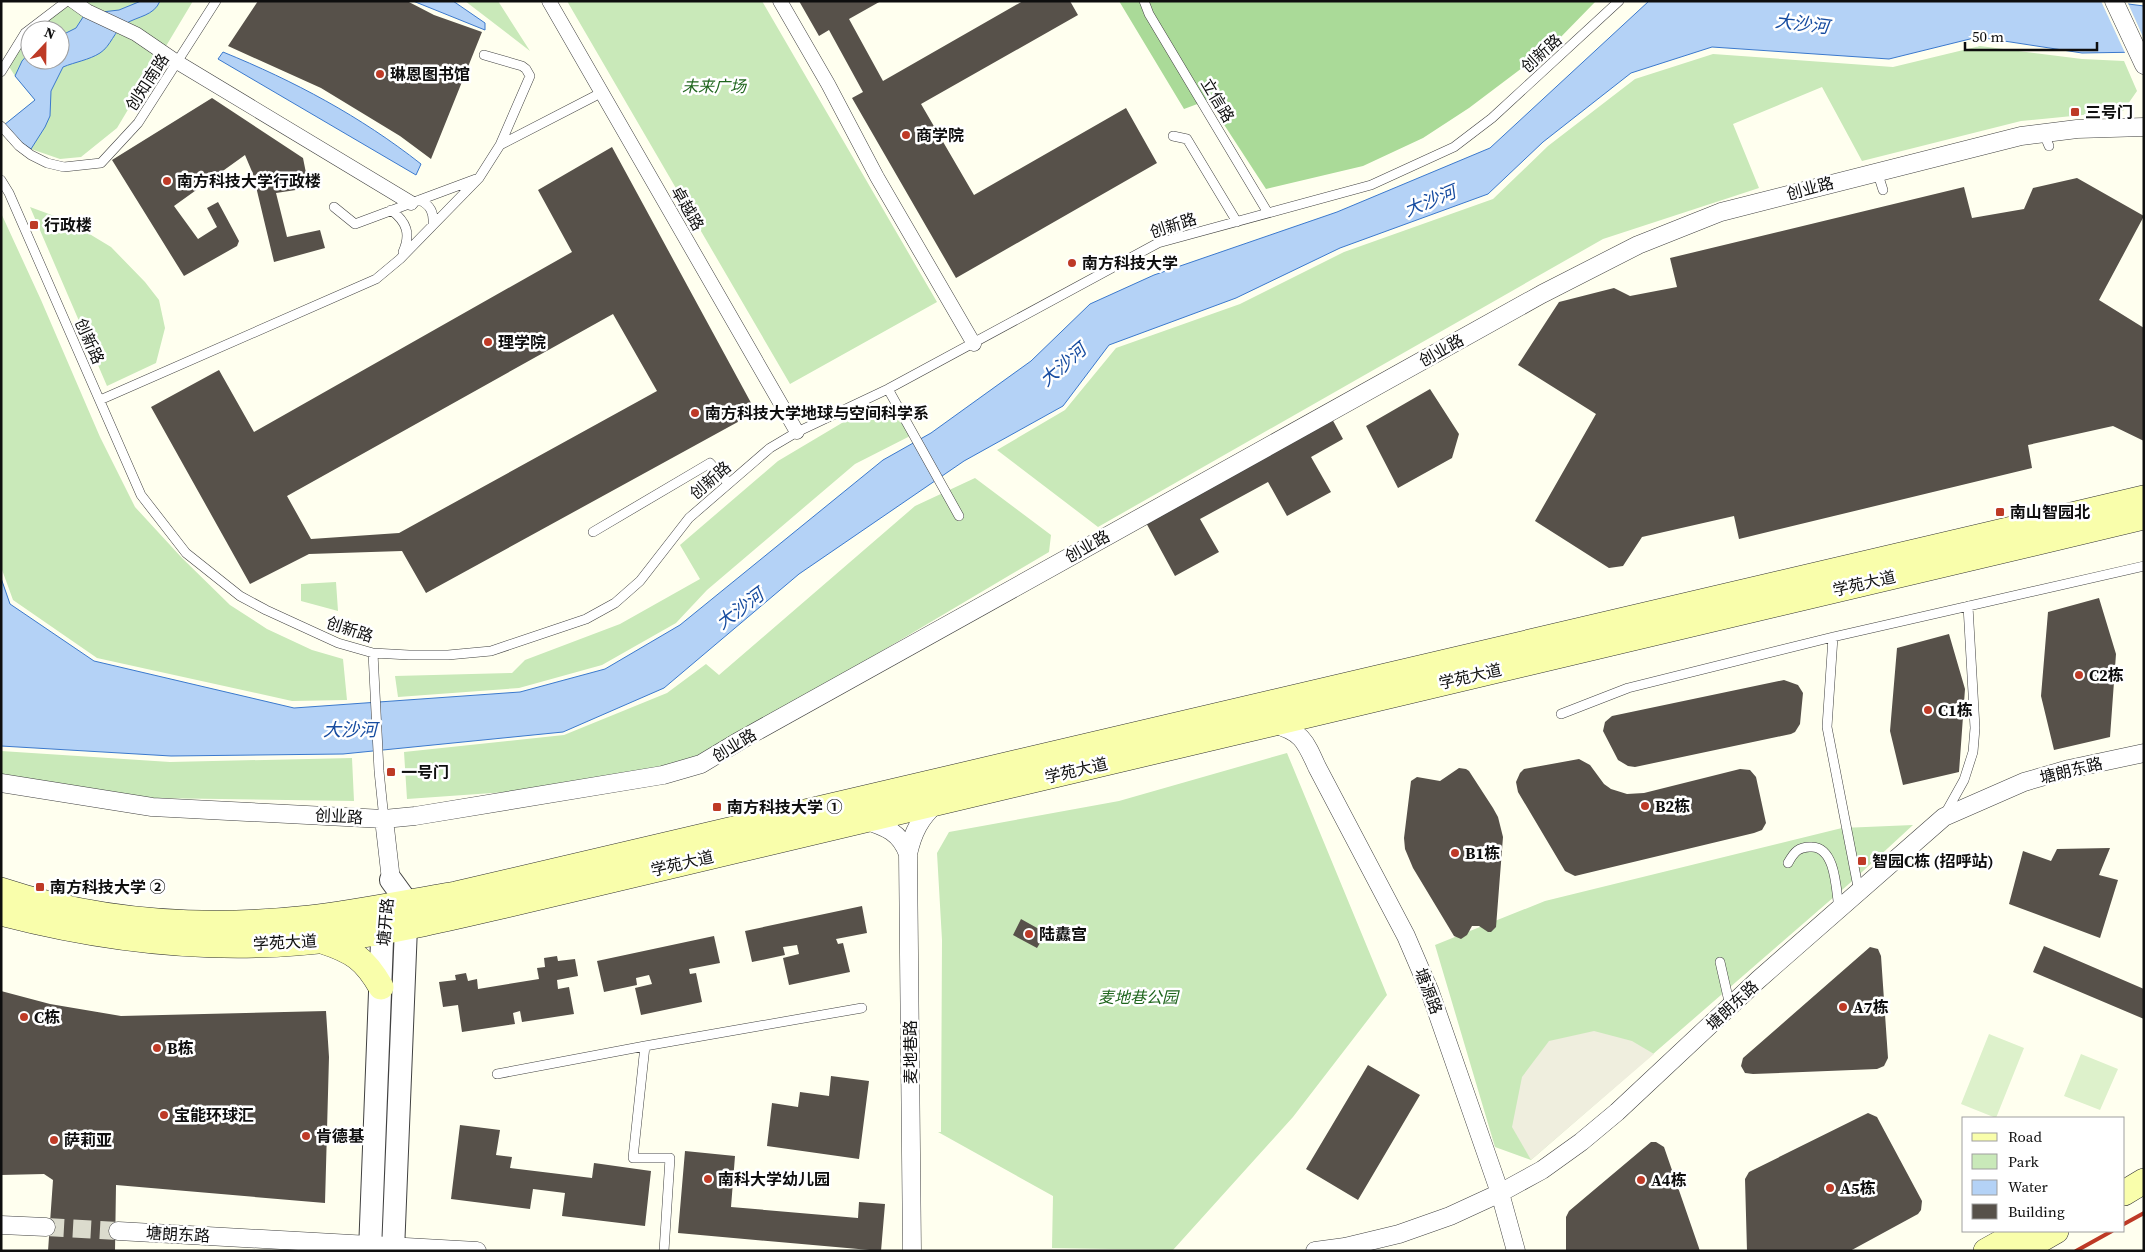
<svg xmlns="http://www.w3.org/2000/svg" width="2145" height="1252" viewBox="0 0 2145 1252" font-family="'Source Serif 4','Noto Sans SC',serif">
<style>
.green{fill:#c9e9b9}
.forest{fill:#aada98}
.pitch{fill:#ddf1cb}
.plaza{fill:#efeede}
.water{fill:#b4d2f6;stroke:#3b79cd}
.pier{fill:#ffffef}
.building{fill:#57514a;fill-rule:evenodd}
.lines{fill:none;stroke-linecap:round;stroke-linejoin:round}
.minor-tunnel{stroke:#dbdbcd;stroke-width:18;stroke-dasharray:18 9;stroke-linecap:butt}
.service-casing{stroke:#414141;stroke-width:10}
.pedestrian-casing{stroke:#414141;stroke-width:15}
.minor-casing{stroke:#414141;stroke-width:19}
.tertiary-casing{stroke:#414141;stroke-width:24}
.secondary-casing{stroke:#303030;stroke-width:26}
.service{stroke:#fff;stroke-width:9}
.pedestrian{stroke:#fff;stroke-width:14}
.minor{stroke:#fff;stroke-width:18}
.tertiary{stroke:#fff;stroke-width:22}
.secondary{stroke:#f9feab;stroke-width:25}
.rail{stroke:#be3a26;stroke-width:4}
.poi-dot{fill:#be3a26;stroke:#fff;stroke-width:2}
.labels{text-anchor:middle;stroke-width:5;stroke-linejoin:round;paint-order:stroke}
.street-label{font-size:16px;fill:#0e0e0e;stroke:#fff}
.poi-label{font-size:16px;font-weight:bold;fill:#0e0e0e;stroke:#fff;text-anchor:start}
.park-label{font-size:16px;font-style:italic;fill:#20661e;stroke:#fff}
.water-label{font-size:18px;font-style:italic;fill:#174ca0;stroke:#fff}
</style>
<rect width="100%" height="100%" fill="#ffffef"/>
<!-- green -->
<path class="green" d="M77 1H193L117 128 81 157 60 159 31 149 16 139 4 125 35 100 15 76 8 65 30 30V60H60V30H31Z
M465 1H498L530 51Z
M567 1H762L937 302 790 384Z
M1980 46 2082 59 2124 61 2137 91 2123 111 2021 121 1862 161 1822 87 1733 124 1759 188 1603 239 1098 527 997 450 1065 410 1116 348 1240 304 1344 252 1493 199 1548 146 1635 79 1713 54 1893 67Z
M30 207 68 221 111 247 145 282 159 300 165 328 156 363 107 386Z
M1 213 41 300 100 437 135 507 182 558 230 605 267 629 312 650 343 659 347 700 292 701 97 658 13 600 1 567Z
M857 414 892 415 914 434 855 464 707 590 676 623 602 665 519 688 398 697 395 676 512 673 525 660 620 624 700 579 680 545 778 461Z
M975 478 1051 535 1049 552 701 758 565 788 407 799 404 752 564 735 667 693 706 664 719 675 915 506Z
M336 582 338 611 301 601V584Z
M1 751 170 762 352 758 354 801 151 798 50 785 1 776Z
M1287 753 1387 995 1293 1117 1173 1250 1052 1248 1053 1196 938 1132H941L942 940 937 853 949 832 1119 801Z
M1913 825 1850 883 1531 1160 1495 1147 1435 945 1545 901 1842 828Z"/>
<!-- forest -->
<path class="forest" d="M1119 1H1596L1554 44 1469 108 1423 138 1363 166 1266 189 1208 100 1184 109Z"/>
<!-- pitch -->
<path class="pitch" d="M1989 1034 2024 1048 1996 1118 1961 1104Z
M2081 1054 2118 1069 2100 1110 2064 1096Z"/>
<!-- plaza -->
<path class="plaza" d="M1594 1031 1632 1041 1654 1054 1531 1160 1512 1127 1522 1077 1549 1041Z"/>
<!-- water -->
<path class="water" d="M141 1H160C154 16 138 16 125 24 114 31 111 46 100 53 89 60 75 62 63 67L51 91 50 116 45 127 31 149 16 139 4 125 35 100 15 76 22 61 30 52V60H60V36L76 28 85 14 119 10Z
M413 1H453L485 23V30Z
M1649 1H2105L2144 6V52L2082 53 1978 37 1889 59 1712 47 1631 73 1543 142 1488 194 1340 248 1236 298 1109 345 1063 406 964 461 799 574 664 688 563 732 343 754 171 756 1 746V578L10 604 94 661 294 708 520 692 605 669 680 625 883 460 931 433 1031 361 1090 304 1154 275 1337 212 1490 148Z
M223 52C294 81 360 116 421 164L416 175 218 59Z"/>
<!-- pier -->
<path class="pier" d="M2101 1H2127L2144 39V55H2126Z"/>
<!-- building -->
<path class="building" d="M258 1H407L434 15 482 32 431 159 400 136 321 88 228 46Z
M799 1H881L849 19 883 81 1023 1H1070L1078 15 921 104 974 195 1126 108 1157 163 956 278 852 98 863 92 829 30 819 36Z
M212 98 303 158 309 188 276 193 287 237 320 230 325 248 274 262 253 174 245 155 174 206 198 239 217 227 207 208 218 202 239 241 237 246 184 276 112 160Z
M612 147 756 412 426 593 402 551 309 554 250 584 151 407 219 370 254 432 572 252 538 190ZM613 314 657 391 399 533 311 539 287 496Z
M2077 178 2144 216 2099 300 2144 328V441L2113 426 2028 445 2032 468 1739 539 1734 516 1642 537 1623 566 1609 568 1535 521 1596 414 1518 365 1559 302 1614 288 1630 296 1677 287 1670 258 1964 187 1972 218 2024 209 2033 188Z
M1430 389 1459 434 1452 458 1398 488 1366 426Z
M1331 417 1343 439 1311 457 1331 492 1287 516 1268 482 1200 519 1219 552 1175 576 1144 519Z
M2099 598 2116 654 2110 737 2054 750 2041 696 2048 612Z
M1949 634 1965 689 1959 772 1903 785 1890 731 1897 648Z
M1784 680 1798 685 1803 693 1800 724 1795 732 1791 734 1635 767 1628 766 1618 760 1603 731 1605 722 1612 716Z
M1579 759 1590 765 1604 784 1611 789 1627 794 1644 793 1740 769 1750 770 1756 777 1766 823 1762 830 1754 833 1575 876 1565 871 1518 792 1516 782 1520 773 1524 769Z
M1459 768 1466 769 1469 771 1493 808 1498 817 1503 837 1496 927 1491 932H1488L1479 926H1472L1467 935 1461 939 1454 936 1413 868 1405 849 1404 838 1411 781 1417 777 1440 781Z
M2110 848 2099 875 2118 880 2100 938 2009 904 2023 851 2051 861 2057 849Z
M862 906 867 933 836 939 838 944 843 943 850 972 789 985 783 958 799 954 797 945 783 947 785 955 752 962 745 931Z
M1021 919 1046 933 1037 948 1013 935Z
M714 936 720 963 689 969 690 974 696 973 702 1002 641 1015 635 988 652 984 649 975 636 978 637 985 604 992 597 961Z
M2044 946 2144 989V1019L2033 972Z
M1870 947 1878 949 1881 956 1888 1058 1884 1066 1877 1069 1753 1074 1745 1073 1741 1066 1743 1058Z
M557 956 558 961 575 959 578 976 557 980 558 989 569 987 574 1014 522 1022 520 1011 513 1013 515 1024 462 1032 458 1005 443 1007 439 982 456 980 455 975 466 973 468 981 477 979 478 989 539 979 537 968 545 967 544 958Z
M1 991 50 1004 121 1016 326 1011 329 1057 325 1203 116 1185 115 1251H48L53 1180 44 1174 1 1175Z
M1368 1065 1420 1095 1358 1200 1306 1169Z
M831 1076 869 1081 859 1159 767 1146 772 1103 798 1107 800 1092 829 1096Z
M1868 1113 1877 1117 1922 1201 1921 1210 1918 1214 1850 1251H1747L1745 1179 1749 1172Z
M460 1125 500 1130 496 1155 512 1157 510 1168 592 1178 594 1163 651 1171 645 1226 562 1216 565 1193 533 1189 530 1209 451 1199Z
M1651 1142H1656L1664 1147 1700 1251H1566V1217L1569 1211Z
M685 1151 735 1156 731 1207 858 1218 859 1202 885 1204 881 1251 678 1233Z"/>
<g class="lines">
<!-- minor-tunnel -->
<path class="minor-tunnel" d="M46 1227 118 1231"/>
<!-- service casing -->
<g class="service-casing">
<path id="service" d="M1144 1 1149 14 1268 213
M484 55 522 66 526 69 530 76 500 145
M1 72 25 33 67 1
M1 126 19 146 31 155 47 163 64 167 101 163 138 123 216 1
M2044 134 2049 146
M1173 136 1187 139 1237 222
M1877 171 1883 190
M1 180 9 193 141 495 186 553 240 596 266 610 338 643 373 653 409 655H448L491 651 586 619 615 603 640 581 689 518 770 448 797 432 888 389 1158 243 1371 185 1454 147 1492 118 1619 1
M419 200C431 205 434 213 433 225
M334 207 355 224 476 179
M391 210C407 222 411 234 403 252
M888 389 959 516
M100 400 376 279 400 259 479 178 500 145 595 96
M593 532 710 463 728 483
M1833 637 1827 727 1859 892
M373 653 379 771 384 819
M1561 714 1628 688 1833 637 2144 566
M1945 814 1964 780 1973 752 1975 728 1968 606
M1788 863C1794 852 1799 846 1812 847 1836 848 1836 889 1839 909
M1720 962 1730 1006
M645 1046 633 1158H670L664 1251
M497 1074 645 1046 862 1008"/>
</g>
<!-- pedestrian casing -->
<g class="pedestrian-casing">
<path id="pedestrian" d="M73 1 87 11 136 34 177 62 411 203
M549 1 797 432
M780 1 828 84 877 177 974 344"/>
</g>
<!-- minor casing -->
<g class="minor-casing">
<path id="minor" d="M2114 1 2144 65
M1272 724C1301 731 1305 740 1317 767L1406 936 1430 992 1500 1193 1516 1251
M1 783 152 807 384 819 415 816 663 775 701 764 741 740 1542 294 1638 245 1721 212 2021 136 2077 129 2144 127
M384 819 391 880
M864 820C886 827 900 832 908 854
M1 1225 46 1227
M118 1231 477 1251
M912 1251 908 854C913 832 920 818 937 803
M1315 1251 1345 1247 1399 1234 1450 1216 1500 1193 1542 1170 1581 1142 1617 1112 1758 980 1944 817 2024 782 2069 769 2144 753"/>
</g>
<!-- tertiary casing -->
<g class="tertiary-casing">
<path id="tertiary" d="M391 880 407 902 393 1251
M370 1251 383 915"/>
</g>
<!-- secondary casing -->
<g class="secondary-casing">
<path id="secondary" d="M1 890C100 923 207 929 310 918 359 912 407 902 456 894L2144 498
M1 913C112 942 229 954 343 938 396 931 450 918 502 906L2144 517
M322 941C353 951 365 959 381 987
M2124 1193 2144 1181
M1986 1251 2022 1231
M2021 1251 2056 1231"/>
</g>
<!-- service -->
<use href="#service" class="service"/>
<!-- pedestrian -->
<use href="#pedestrian" class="pedestrian"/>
<!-- minor -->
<use href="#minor" class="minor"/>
<!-- tertiary -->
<use href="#tertiary" class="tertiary"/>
<!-- secondary -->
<use href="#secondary" class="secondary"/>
<!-- rail -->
<path class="rail" d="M2124 1224 2144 1213
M2076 1251 2112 1231"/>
</g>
<!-- markers -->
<g class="poi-dot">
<circle cx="380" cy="74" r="5"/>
<rect x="2070" y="107" width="10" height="10" rx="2.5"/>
<circle cx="906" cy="135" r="5"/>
<circle cx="167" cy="181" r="5"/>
<rect x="29" y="220" width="10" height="10" rx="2.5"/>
<circle cx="1072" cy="263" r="5"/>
<circle cx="488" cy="342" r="5"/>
<circle cx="695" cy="413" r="5"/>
<rect x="1995" y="507" width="10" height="10" rx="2.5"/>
<circle cx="2079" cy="675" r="5"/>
<circle cx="1928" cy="710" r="5"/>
<rect x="386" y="767" width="10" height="10" rx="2.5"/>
<circle cx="1645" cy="806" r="5"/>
<rect x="712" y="802" width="10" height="10" rx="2.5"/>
<circle cx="1455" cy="853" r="5"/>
<rect x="1857" y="856" width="10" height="10" rx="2.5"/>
<rect x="35" y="882" width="10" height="10" rx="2.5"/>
<circle cx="1029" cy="934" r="5"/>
<circle cx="1843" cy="1007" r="5"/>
<circle cx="24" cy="1017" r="5"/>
<circle cx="157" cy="1048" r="5"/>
<circle cx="164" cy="1115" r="5"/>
<circle cx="306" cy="1136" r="5"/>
<circle cx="54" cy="1140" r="5"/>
<circle cx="708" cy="1179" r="5"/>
<circle cx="1641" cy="1180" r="5"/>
<circle cx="1830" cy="1188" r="5"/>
</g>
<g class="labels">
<!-- street labels -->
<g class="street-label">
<text transform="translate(1541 53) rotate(-42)" y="6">创新路</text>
<text transform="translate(147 82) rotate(-57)" y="6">创知南路</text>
<text transform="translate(1218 100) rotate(59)" y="6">立信路</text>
<text transform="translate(1810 188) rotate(-15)" y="6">创业路</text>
<text transform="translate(688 208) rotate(60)" y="6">卓越路</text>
<text transform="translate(1173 225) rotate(-18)" y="6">创新路</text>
<text transform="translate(90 341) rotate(66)" y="6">创新路</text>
<text transform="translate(1441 350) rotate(-29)" y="6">创业路</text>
<text transform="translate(710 480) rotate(-41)" y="6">创新路</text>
<text transform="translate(1087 546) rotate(-29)" y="6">创业路</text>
<text transform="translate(1864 583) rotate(-13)" y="6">学苑大道</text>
<text transform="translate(350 629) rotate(18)" y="6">创新路</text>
<text transform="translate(1470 676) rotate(-13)" y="6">学苑大道</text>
<text transform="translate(734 745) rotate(-31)" y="6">创业路</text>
<text transform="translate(1076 770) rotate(-13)" y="6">学苑大道</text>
<text transform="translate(2071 770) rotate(-14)" y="6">塘朗东路</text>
<text transform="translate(339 816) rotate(3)" y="6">创业路</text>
<text transform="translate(682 863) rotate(-13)" y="6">学苑大道</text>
<text transform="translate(385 922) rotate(-85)" y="6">塘开路</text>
<text transform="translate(285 942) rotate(-3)" y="6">学苑大道</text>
<text transform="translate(1429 991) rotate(69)" y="6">塘源路</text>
<text transform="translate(1732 1005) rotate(-43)" y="6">塘朗东路</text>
<text transform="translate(910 1052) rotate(-90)" y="6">麦地巷路</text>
<text transform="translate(178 1234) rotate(3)" y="6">塘朗东路</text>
</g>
<!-- poi labels -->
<g class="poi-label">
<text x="390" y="80">琳恩图书馆</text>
<text x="2085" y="118">三号门</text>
<text x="916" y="141">商学院</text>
<text x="177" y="187">南方科技大学行政楼</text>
<text x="44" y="231">行政楼</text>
<text x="1082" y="269">南方科技大学</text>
<text x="498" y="348">理学院</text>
<text x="705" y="419">南方科技大学地球与空间科学系</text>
<text x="2010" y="518">南山智园北</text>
<text x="2089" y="681">C2栋</text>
<text x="1938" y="716">C1栋</text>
<text x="401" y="778">一号门</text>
<text x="1655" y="812">B2栋</text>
<text x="727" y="813">南方科技大学 ①</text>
<text x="1465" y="859">B1栋</text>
<text x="1872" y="867">智园C栋 (招呼站)</text>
<text x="50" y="893">南方科技大学 ②</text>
<text x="1039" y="940">陆纛宫</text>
<text x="1853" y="1013">A7栋</text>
<text x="34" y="1023">C栋</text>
<text x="167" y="1054">B栋</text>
<text x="174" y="1121">宝能环球汇</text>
<text x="316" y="1142">肯德基</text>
<text x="64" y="1146">萨莉亚</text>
<text x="718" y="1185">南科大学幼儿园</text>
<text x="1651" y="1186">A4栋</text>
<text x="1840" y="1194">A5栋</text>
</g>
<!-- park labels -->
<g class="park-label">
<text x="714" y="92">未来广场</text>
<text x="1138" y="1003">麦地巷公园</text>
</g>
<!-- water labels -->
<g class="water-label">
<text transform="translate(1802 24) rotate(7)" y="6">大沙河</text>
<text transform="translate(1430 201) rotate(-22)" y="6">大沙河</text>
<text transform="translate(1063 365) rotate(-41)" y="6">大沙河</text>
<text transform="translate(740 609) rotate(-37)" y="6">大沙河</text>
<text x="350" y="736">大沙河</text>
</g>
</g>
<!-- border -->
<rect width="2145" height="1252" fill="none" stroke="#0e0e0e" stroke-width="5"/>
<!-- legend -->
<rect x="1962" y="1117" width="162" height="115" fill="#ffffff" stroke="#9f9f9f"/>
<rect x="1972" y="1133" width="25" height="8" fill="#f9feab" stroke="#9f9f9f"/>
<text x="2008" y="1142" font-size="15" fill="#0e0e0e">Road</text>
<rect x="1972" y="1154" width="25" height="15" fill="#c9e9b9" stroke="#9f9f9f"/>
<text x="2008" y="1167" font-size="15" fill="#0e0e0e">Park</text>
<rect x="1972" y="1180" width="25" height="15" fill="#b4d2f6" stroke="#9f9f9f"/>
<text x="2008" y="1192" font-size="15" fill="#0e0e0e">Water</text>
<rect x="1972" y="1204" width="25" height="15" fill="#57514a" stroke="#9f9f9f"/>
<text x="2008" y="1217" font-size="15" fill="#0e0e0e">Building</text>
<!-- north arrow -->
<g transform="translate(45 45) rotate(22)"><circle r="24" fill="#ffffff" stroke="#9f9f9f"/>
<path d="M0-4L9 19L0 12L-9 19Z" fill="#be3a26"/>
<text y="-8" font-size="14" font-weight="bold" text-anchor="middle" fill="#0e0e0e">N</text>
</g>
<!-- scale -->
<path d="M1965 42v8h132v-8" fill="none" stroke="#0e0e0e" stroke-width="2.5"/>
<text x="1972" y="42" font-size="15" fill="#0e0e0e" stroke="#ffffff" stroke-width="4" paint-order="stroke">50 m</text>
</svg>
